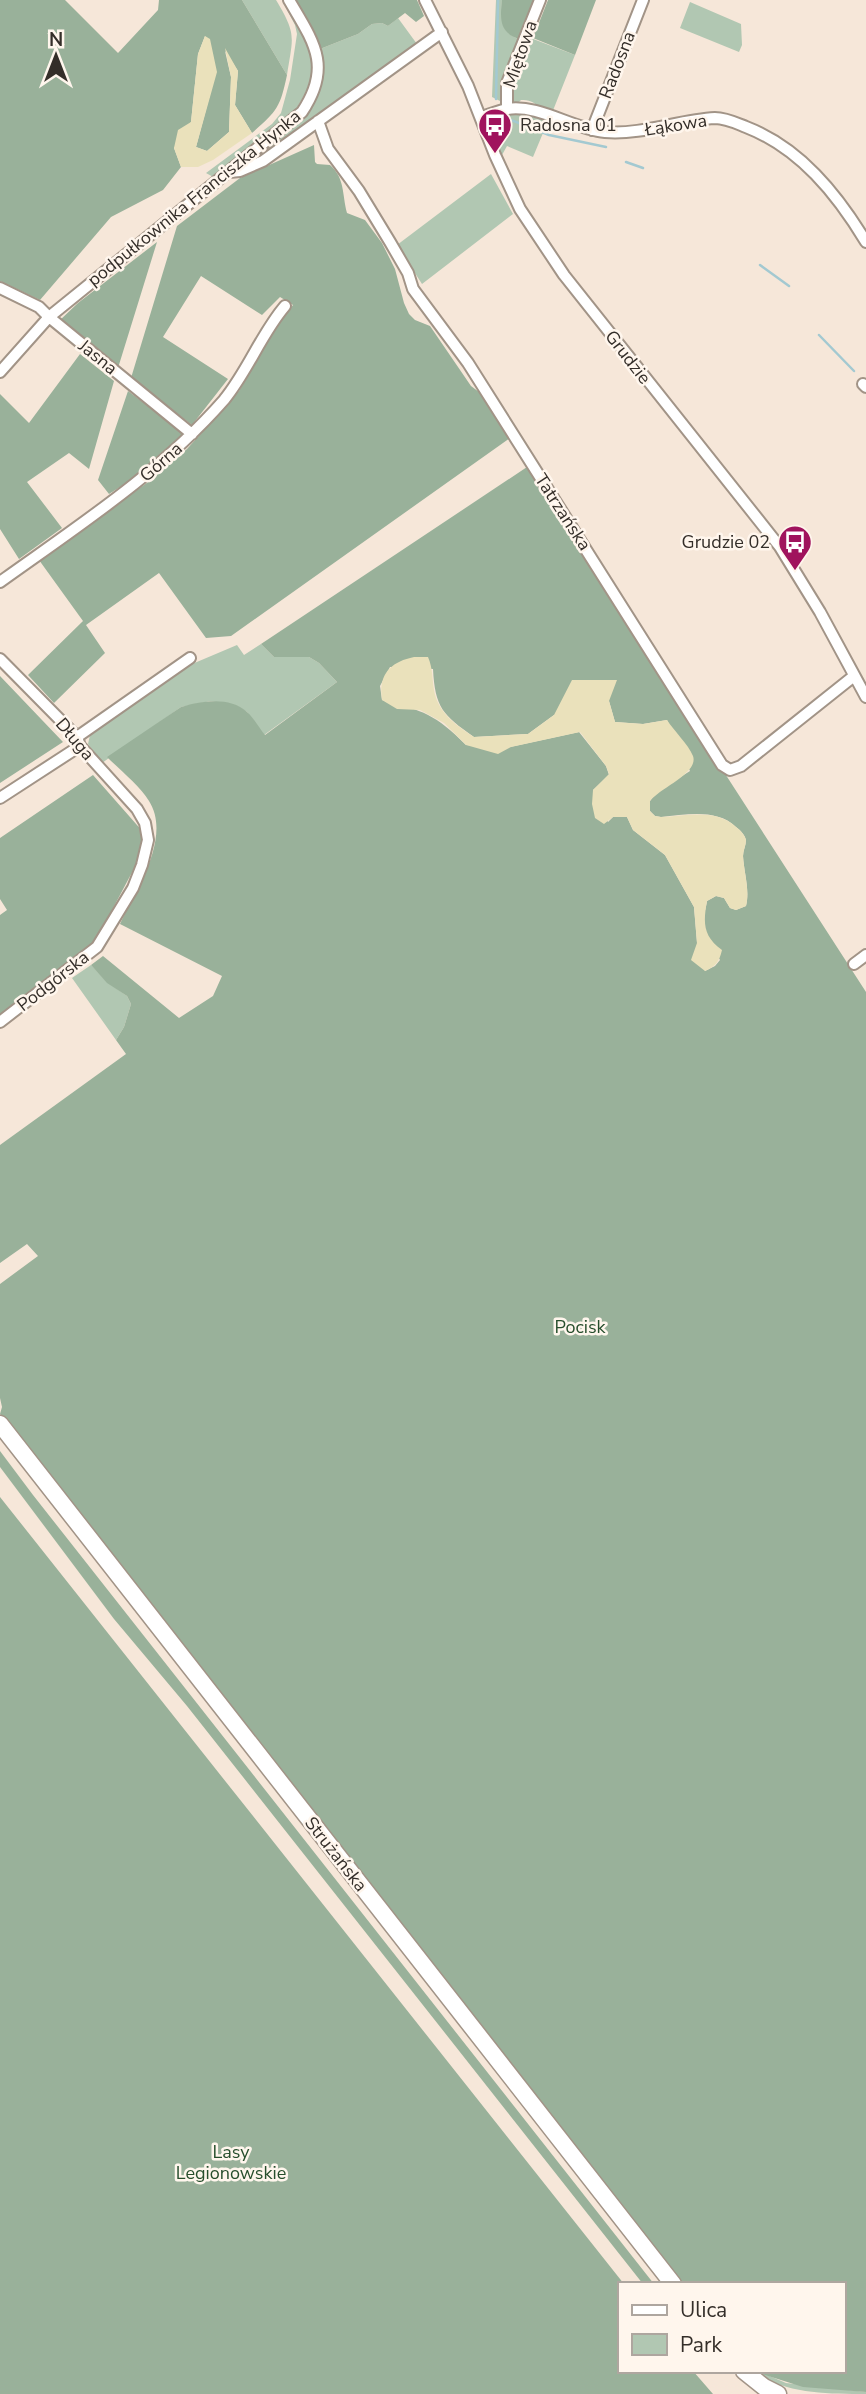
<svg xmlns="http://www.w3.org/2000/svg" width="866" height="2394" viewBox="0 0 866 2394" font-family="'Nunito Sans',sans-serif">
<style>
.green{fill:#b1c7b2}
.forest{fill:#99b19a;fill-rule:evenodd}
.sand{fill:#eae1bb}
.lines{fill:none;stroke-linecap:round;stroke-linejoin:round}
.stream{stroke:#a3c9d1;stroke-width:2.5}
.minor-casing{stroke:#a29487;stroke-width:14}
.secondary-casing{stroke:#a29487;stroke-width:19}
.minor{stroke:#fff;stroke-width:10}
.secondary{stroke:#fff;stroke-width:16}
.labels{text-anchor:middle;stroke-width:5;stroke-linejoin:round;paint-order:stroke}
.street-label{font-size:18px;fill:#342e29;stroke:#fff6ed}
.poi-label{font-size:18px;fill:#342e29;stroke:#fff6ed;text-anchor:start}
.park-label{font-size:18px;fill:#274e2c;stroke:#fff6ed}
</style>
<rect width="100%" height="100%" fill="#f6e7d9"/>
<!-- green -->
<path class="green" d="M242 0H276C297 35 293 36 287 75Z
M282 0H284C310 44 327 66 293 113L215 178 206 173 272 124 281 113 290 80 297 34 295 25Z
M496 0H502C501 18 500 33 519 39L505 76 500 101 492 97Z
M690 2 741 24 742 45 739 52 680 28Z
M398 18 417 44 265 155 246 163C286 132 332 108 320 49L358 34 372 24 382 23 388 26Z
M528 37 575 55 552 113 538 108C535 101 528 100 521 100L518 103 512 102 510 85Z
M505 112H517L548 121 533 157 507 146 502 155C495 138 485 123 505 112Z
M491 174 513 214 422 284 397 245Z
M261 644 274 657H309L319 663 337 682 264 735 247 712 237 706 211 701 181 707 102 763 88 744 90 735 185 667 237 645 244 655Z
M91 965 107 982 127 996 131 1004 124 1027 116 1040 72 978Z
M765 2374 786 2383 866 2392V2394C829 2394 790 2394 759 2375Z"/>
<!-- forest -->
<path class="forest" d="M0 0H65L118 53 158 10 159 0H242L287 75C280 108 277 111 252 133L235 105 238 71 225 51 231 77 229 132 207 151 196 147 216 72 205 36 198 54 191 122 174 148 181 167 163 190 111 217 40 300 0 281Z
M292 0H417L424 16 416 22 405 13 388 26 382 23 372 24 358 34 320 49Z
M502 0H535L519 39C499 33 500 18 502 0Z
M548 0H596L575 55 533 38Z
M314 145 315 162 317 164 330 165C345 178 342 194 347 213L365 220 382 243 395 269 404 303 409 314 415 320 430 326 471 386 483 395 510 438 231 636 206 638 159 573 86 625 105 653 54 703 28 675 83 621 39 560 151 480 187 449 239 391 278 323 293 305 280 297 262 315 201 276 163 337 228 379 192 425 131 378 177 226 240 178Z
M157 242 118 368 58 322 78 303Z
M80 354 114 381 89 469 69 453 27 482 62 528 19 559 0 529V394L29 423Z
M128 391 185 434 145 471 109 494 98 480Z
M527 467 866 992V2392L803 2387 753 2371H843V2284H682L216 1693 0 1414 2 1407 0 1398V1284L38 1256 27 1244 0 1263V1145L126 1054 116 1040 124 1027 131 1004 127 996 107 983 91 965 103 956 179 1018 213 996 222 976 120 924C136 890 172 837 149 801 140 786 120 770 107 757L181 707C201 701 230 696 247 712 254 718 259 728 265 735L337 682 319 663 309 657H274L261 644ZM390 667 433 669C435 708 443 715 474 737L528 734 554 715 609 701 615 722 643 724 667 720 690 771 657 792 650 801V811L655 816 661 817C686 815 716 808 736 827 740 830 745 835 746 840 746 845 743 851 743 856 744 873 750 890 746 906L736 910 730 908 724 898 716 896 707 901C706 908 703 917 703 924 704 934 715 950 720 960L715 966 705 971 697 943 694 907 665 855 633 830 627 817H613L608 822 593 790 609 775 606 766 579 732 510 747 466 745C435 714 424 711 382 700L380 686Z
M0 676 63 742 0 783Z
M93 775 144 833 138 861 93 946 0 1015V915L7 910 0 899V838Z
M0 1451 33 1495 654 2284H643L187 1706 114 1619 0 1467Z
M0 1497 624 2284H619V2371H693L713 2394H0Z"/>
<!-- sand -->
<path class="sand" d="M205 36 210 39 217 72 196 147 207 151 229 132 231 77 225 48 238 71 235 105 252 133 213 160 198 167H181L174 148 178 130 191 122 198 54Z
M414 657H428C433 669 432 678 434 690 438 713 456 725 474 737L528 734 554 715 572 680H617L609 701 615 722 643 724 667 720C674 731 688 744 693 756 699 773 660 788 650 801V811L655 816 661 817C686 816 716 808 736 827 740 830 745 835 746 840 746 845 743 851 743 856 744 873 750 890 746 906L736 910 730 908 724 898 716 896 707 901C703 923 703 936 722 950 719 962 716 966 705 971L691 960 697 943 694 907 665 855 633 830 627 817H613L604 824 595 818 592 804 593 790 609 774 606 766 580 732 511 747 498 754 466 745 444 723 420 710 397 709 382 700C378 675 390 662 414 657Z"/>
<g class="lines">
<!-- stream -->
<path class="stream" d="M496 99 498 0
M501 116 549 135 606 147
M626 162 643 168
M760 265 789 286
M819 335 854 371"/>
<!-- minor casing -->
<g class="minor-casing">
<path id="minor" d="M425 0 468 86 495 155 520 209 564 275 780 547 820 612 866 697
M507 109V83L540 0
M482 117C490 114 499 111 507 109 540 104 572 129 605 132 643 135 678 120 715 118 726 118 736 123 746 127 800 148 837 194 866 242
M318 121 328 149 359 191 390 242 408 273 413 289 468 363 722 765 730 770 741 766 854 676
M592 130 643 0
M229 172 240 171 263 161 442 32
M0 288 39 307 49 317 192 434
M0 372 49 317 302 112C333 66 313 41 289 0
M863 384 866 387
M0 582C78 526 160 473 224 400 248 371 261 334 285 306
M0 659 77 737 80 746 137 809 145 823 148 840 142 865 133 888 97 947 0 1022
M77 737 190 658
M0 798 80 746
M854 964 866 955"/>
</g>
<!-- secondary casing -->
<g class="secondary-casing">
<path id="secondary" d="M0 1424 673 2284
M744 2371 764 2387 778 2394"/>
</g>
<!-- minor -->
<use href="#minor" class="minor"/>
<!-- secondary -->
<use href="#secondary" class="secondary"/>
</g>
<!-- icons -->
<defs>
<g id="bus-pin" transform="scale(1.75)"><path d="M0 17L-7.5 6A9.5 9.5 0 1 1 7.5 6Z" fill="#a0135d" stroke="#fff6ed"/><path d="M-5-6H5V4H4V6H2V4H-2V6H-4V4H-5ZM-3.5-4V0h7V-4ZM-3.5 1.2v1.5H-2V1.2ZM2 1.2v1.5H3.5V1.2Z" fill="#fff"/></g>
</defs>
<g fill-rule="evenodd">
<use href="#bus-pin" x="495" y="125"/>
<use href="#bus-pin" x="795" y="542"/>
</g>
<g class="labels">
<!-- street labels -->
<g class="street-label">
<text transform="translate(520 54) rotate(-71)" y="6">Miętowa</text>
<text transform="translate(617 65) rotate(-69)" y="6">Radosna</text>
<text transform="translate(676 125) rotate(-9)" y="6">Łąkowa</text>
<text transform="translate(194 198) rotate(-39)" y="6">podpułkownika Franciszka Hynka</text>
<text transform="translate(98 357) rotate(39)" y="6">Jasna</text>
<text transform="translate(628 357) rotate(52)" y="6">Grudzie</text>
<text transform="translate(161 462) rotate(-41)" y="6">Górna</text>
<text transform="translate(563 512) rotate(57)" y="6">Tatrzańska</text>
<text transform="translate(75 739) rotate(50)" y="6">Długa</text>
<text transform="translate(53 981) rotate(-38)" y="6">Podgórska</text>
<text transform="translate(336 1854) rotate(52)" y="6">Strużańska</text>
</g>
<!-- poi labels -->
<g class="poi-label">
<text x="520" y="131">Radosna 01</text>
<text x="770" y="548" text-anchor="end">Grudzie 02</text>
</g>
<!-- park labels -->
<g class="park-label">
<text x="580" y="1333">Pocisk</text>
<text x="231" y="2158">Lasy<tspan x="231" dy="21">Legionowskie</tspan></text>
</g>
</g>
<!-- legend -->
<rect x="618" y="2282" width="228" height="91" fill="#fff6ed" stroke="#aea69f" stroke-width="2"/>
<rect x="632" y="2305" width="35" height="10" fill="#ffffff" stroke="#aea69f" stroke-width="2"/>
<text x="680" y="2317" font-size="21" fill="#342e29">Ulica</text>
<rect x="632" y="2334" width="35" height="21" fill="#b1c7b2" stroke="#aea69f" stroke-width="2"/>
<text x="680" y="2352" font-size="21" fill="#342e29">Park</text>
<!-- north arrow -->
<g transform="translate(56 56)" stroke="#fff6ed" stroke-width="5" paint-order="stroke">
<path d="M0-5L12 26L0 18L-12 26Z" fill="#342e29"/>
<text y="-10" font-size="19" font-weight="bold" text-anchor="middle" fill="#342e29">N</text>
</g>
</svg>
